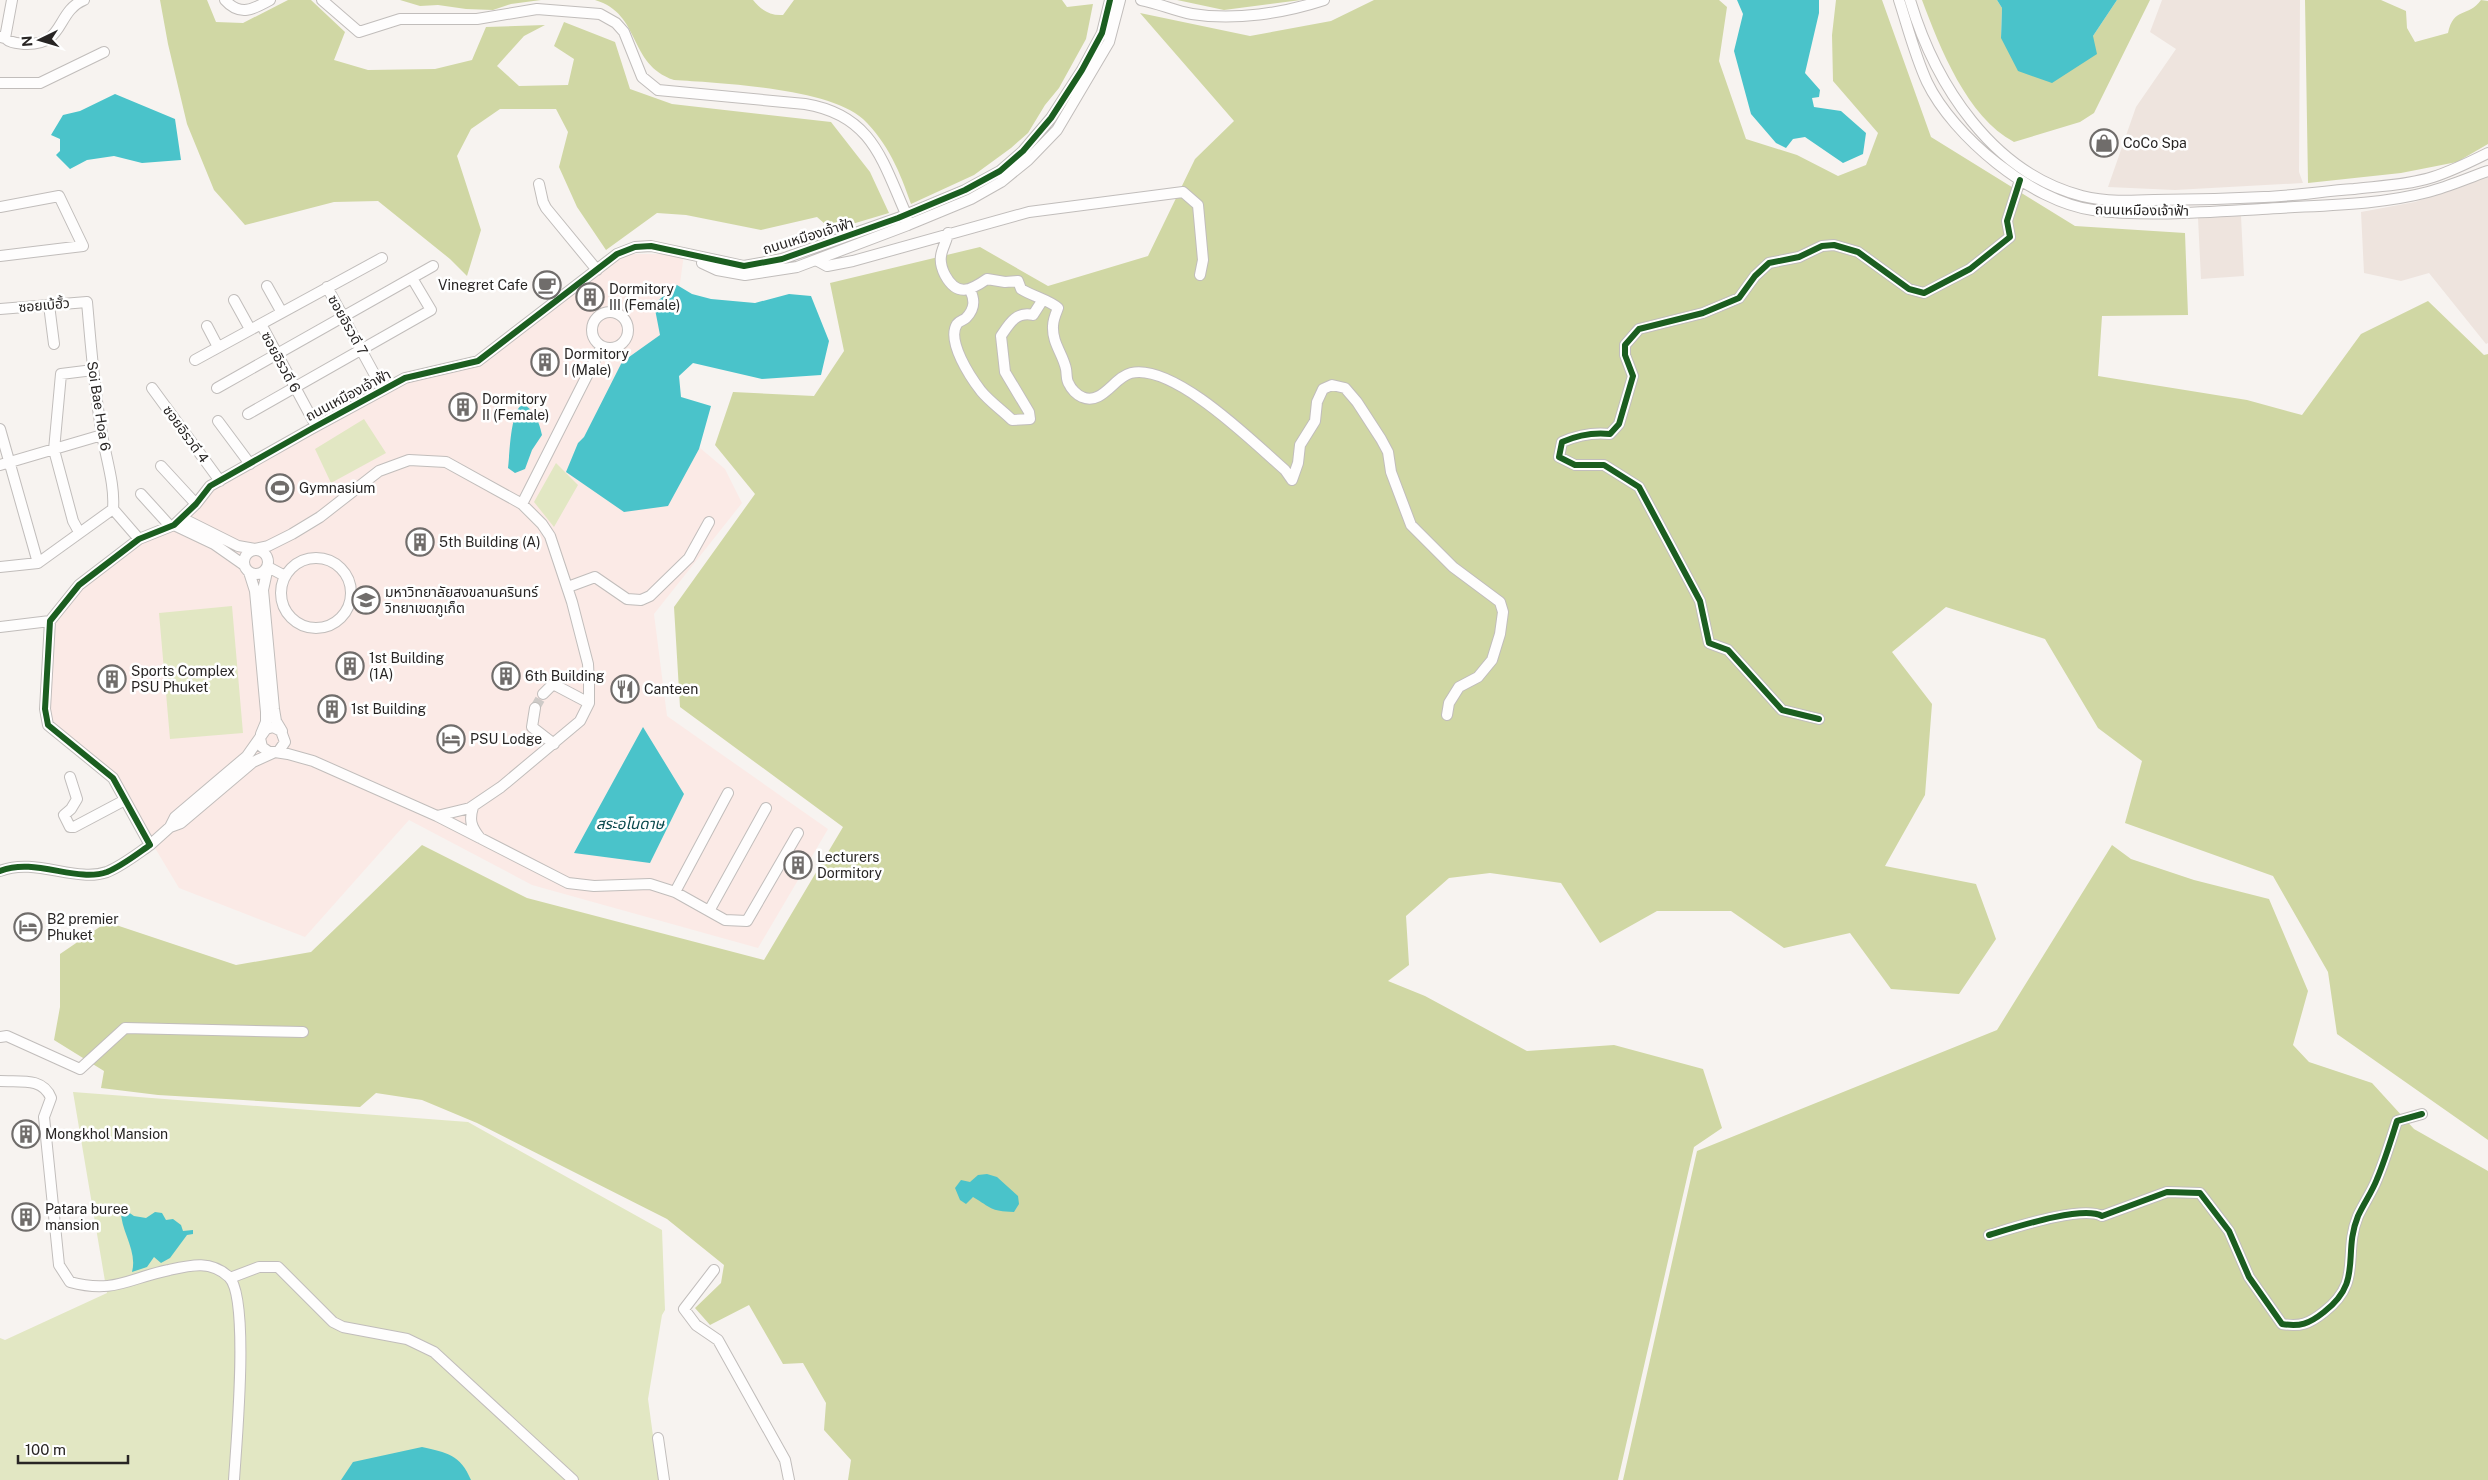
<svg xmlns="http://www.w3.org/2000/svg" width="2488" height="1480" viewBox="0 0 2488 1480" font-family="'Public Sans','Noto Sans Thai',sans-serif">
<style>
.built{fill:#eee4de}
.education{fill:#fbeae6}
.green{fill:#e2e7c3}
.forest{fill:#d0d7a4}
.water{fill:#4ac3ca}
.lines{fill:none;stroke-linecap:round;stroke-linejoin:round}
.minor-tunnel{stroke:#cecac7;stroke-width:10;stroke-dasharray:10 5;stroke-linecap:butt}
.minor-casing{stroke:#c1bdbb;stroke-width:12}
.minor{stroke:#fefdfd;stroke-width:10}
.cycleway-casing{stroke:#fff;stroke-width:9}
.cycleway{stroke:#1b5e20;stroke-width:6}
.labels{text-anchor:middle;stroke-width:5;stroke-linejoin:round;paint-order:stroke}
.poi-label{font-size:14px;fill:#282524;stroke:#fff;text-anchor:start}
.street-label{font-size:14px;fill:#282524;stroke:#fff}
.water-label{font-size:15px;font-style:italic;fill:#07474b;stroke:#fff}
</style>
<rect width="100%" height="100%" fill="#f7f3f0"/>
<!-- built -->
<path class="built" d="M2162 0H2300L2299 172 2303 183 2175 190 2108 187 2136 107 2176 49 2150 32Z
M2488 176V343L2486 344 2429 273 2401 281 2364 273 2361 212 2415 202Z
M2241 216 2244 276 2201 279 2198 218Z"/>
<!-- education -->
<path class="education" d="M617 254H684L662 416 725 469 742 503 654 614 667 716 828 829 758 948 532 885 409 820 305 937 179 888 113 778 48 725 50 621 79 585 139 539 170 526 210 486 405 378 478 361Z"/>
<!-- green -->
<path class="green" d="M364 419 386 453 331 483 315 449Z
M556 463 578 485 554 527 534 502Z
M232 606 243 733 170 739 159 613Z
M73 1092 468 1122 662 1230 665 1310 662 1315 648 1399 659 1480H0V1338L5 1340 107 1293Z"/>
<!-- forest -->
<path class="forest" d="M160 0H207L216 22 243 23 288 0H311L345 32 334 60 368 70 435 69 472 60 486 27 545 25 524 36 497 66 519 86 568 85 574 59 554 46 564 22 615 42 630 89 672 104 831 122 870 172 889 213 832 230 817 217 761 230 686 215 657 213 606 250 577 207 559 167 568 132 556 109H500L471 129 457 156 481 230 467 276 450 259 378 201 334 202 245 225 214 190 187 124 168 44Z
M400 0H541L511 4 493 10 466 9 438 5 420 6Z
M595 0H753C761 10 770 16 783 15L794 0H1062L1067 7 1093 4 1086 39 1059 88 1045 105 1028 133 1011 148 974 175 911 204C900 172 888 143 863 119 829 88 720 83 674 80 627 64 642 14 595 0Z
M1177 0H1301L1224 10Z
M1374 0H1719L1727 7 1719 61 1746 139 1797 155 1838 176 1866 165 1878 133 1833 81 1832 35 1836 0H1882L1931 137 2075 226 2185 233 2188 315 2102 316 2098 376 2247 400 2302 415 2361 334 2428 301 2484 355 2488 354V1140L2337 1034 2328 972 2273 876 2125 823 2142 761 2098 728 2045 639 1946 607 1892 652 1932 704 1925 795 1885 866 1976 884 1996 939 1959 994 1891 989 1850 933 1784 948 1731 911H1657L1600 943 1561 883 1490 873 1449 878 1406 916 1409 965 1388 981 1425 996 1527 1051 1614 1045 1703 1069 1722 1128 1694 1147 1618 1480H848L851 1460 824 1430 826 1403 803 1363 783 1364 749 1305 710 1325 695 1308 721 1283 724 1265 667 1219 477 1123 422 1100 376 1093 360 1107 158 1095 101 1088 104 1071 54 1040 60 1007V954L107 922 236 965 311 952 422 845 527 898 764 960 843 827 680 707 674 607 755 494 715 445 733 392 814 396 844 351 830 283 980 247 1048 286 1148 256 1195 159 1234 121 1140 13 1250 36 1331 21Z
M1922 0H1997L2002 8 2001 38 2093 36 2117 0H2150L2094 113 2080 122 2014 142C1967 117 1940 48 1922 0Z
M2305 0H2381L2406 11 2407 28 2415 42 2448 33C2454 6 2468 18 2481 0L2488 1V144L2457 162 2401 173 2308 183Z
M2112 845 2131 859 2194 880 2269 899 2308 991 2293 1045 2309 1062 2372 1083 2414 1129 2488 1171V1480H1623L1697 1151 1997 1030Z"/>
<!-- water -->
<path class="water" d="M1737 0H1819V13L1805 73 1820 90 1819 97 1812 98 1814 107 1841 111 1866 133 1863 154 1843 163 1805 137 1793 139 1786 148 1776 143 1751 114 1734 51 1743 14Z
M1997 0H2117L2093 36 2097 54 2052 83 2018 71 2001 38 2002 8Z
M115 94 175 119 181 160 142 163 114 156 87 160 70 169 56 155 60 151V139L51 135 63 115 80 111Z
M677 285 692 294 711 299 755 303 789 294 811 296 829 341 821 375 762 379 693 363 679 376 681 397 711 406 699 449 668 506 624 512 566 472 578 443 584 437 622 362 660 335 654 304Z
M522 404C534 408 540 424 542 435L532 450 525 469 515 473 508 468C510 452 510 414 522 404Z
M643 727 684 794 650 863 574 853Z
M987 1174 997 1177 1018 1196 1019 1204 1014 1212C989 1211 992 1208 973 1197L966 1204 960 1200 955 1188 961 1180 970 1182 978 1175Z
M121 1207 134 1216 146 1218 155 1212 162 1213 166 1220 173 1219 181 1225 183 1231 193 1230V1234L187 1235 170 1258 161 1263 154 1257 147 1267 132 1272C138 1249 119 1230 121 1207Z
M422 1447C447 1453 460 1454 471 1480H341L353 1462Z"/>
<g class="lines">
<!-- minor-tunnel -->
<path class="minor-tunnel" d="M535 708 543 694"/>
<!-- minor casing -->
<g class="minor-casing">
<path id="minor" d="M225 0C240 17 254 9 270 0
M322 0 359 32 400 19H477L537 9 600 14 616 23 624 32 642 77 658 90 805 104C872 115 882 160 906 214L908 225
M1141 0C1158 3 1175 11 1192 14 1235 21 1284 13 1324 0
M1899 0C1908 28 1915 56 1927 82 1953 136 2032 202 2093 210 2145 217 2209 212 2262 209 2317 205 2375 206 2428 192 2448 187 2468 178 2488 171
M1910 0C1935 84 1992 173 2082 196 2106 202 2130 201 2154 200 2191 200 2227 199 2264 197 2294 196 2324 191 2354 189 2380 186 2408 185 2433 177 2452 171 2470 162 2488 153
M0 37 5 38 12 0
M5 38C10 43 17 43 24 44 66 46 55 12 84 0
M0 83H40L104 52
M539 184 543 202 546 208 597 270
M0 207 59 196 83 246 0 256
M948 233C947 241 942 248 941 256 940 262 942 269 945 275 957 297 970 291 987 279L1005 282 1018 281 1021 289C1032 296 1049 300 1058 308 1056 313 1053 320 1053 326 1052 343 1063 354 1066 369 1067 374 1066 380 1069 384 1071 389 1077 395 1082 397 1102 406 1114 377 1131 373 1174 363 1253 442 1285 470L1292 480
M816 260 827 266 853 261 1029 212 1183 192 1198 205 1203 260 1200 275
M702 263 717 270 745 275 797 267 908 225 971 199 1001 182 1028 160 1057 130 1109 42 1120 0
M267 286 281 311
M327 287 383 390
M970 290C975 300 975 309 966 318 964 320 959 321 957 324 946 341 971 378 981 391 990 402 1002 410 1012 420L1030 419 1029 412 1005 372 1001 336C1009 324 1016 311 1033 315L1042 301
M234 300 250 329
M49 305 54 344
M0 309 87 302C91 346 94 390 102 434 106 459 115 484 113 509
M592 330a18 18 0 1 1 36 0a18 18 0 1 1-36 0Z
M261 324 316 426
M207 326 218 347
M195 360 382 258
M152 388 220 481
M217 388 433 266
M248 414 431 310 412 278
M218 421 250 464
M0 429 38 563
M0 465 102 435
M161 466 196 504
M1292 480 1298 463 1300 445 1315 421 1317 402 1323 389 1332 385 1345 388 1357 402 1381 439 1388 452 1391 472 1411 525 1453 567 1500 602 1503 612 1500 634 1492 660 1478 677 1459 687 1449 703 1447 715
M141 494 170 526
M522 504 602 346
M113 509 139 539
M174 525 214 544 244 565
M79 532 73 521 54 450 61 374 93 370
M244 562a12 12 0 1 1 24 0a12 12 0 1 1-24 0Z
M281 593a35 35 0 1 1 70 0a35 35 0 1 1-70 0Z
M0 567 38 563 113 509
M249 572 255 591 266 712V722L261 734
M568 587 595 577 627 599 641 600 650 596 689 558 709 522
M0 627 50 621
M543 694 553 684 589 703
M535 708 532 727 554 744
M1819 719 1782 710 1728 650 1709 643 1700 601 1639 487 1604 465H1575L1559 457 1562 442C1578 435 1592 432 1610 434L1619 424 1633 376 1625 355V345L1639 329 1703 313 1739 298 1755 276 1769 263 1799 257 1822 246 1834 245 1858 252 1909 289 1924 293 1970 269 2010 237 2007 221 2020 180
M282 731 276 721 274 709 263 590 268 567 285 576
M70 777 77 799 71 809 64 815 70 827H74L125 800
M473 807C469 820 471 827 480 838
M437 816 568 883 594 886 650 884 675 892 725 920 747 921 798 833
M170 827 181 823 253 762 275 752 288 754 313 761 437 816 470 808 501 787 580 721 589 703V684L588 664 572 602 550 536 542 524 522 504 446 462 409 460 379 471 320 517 292 534 268 546 255 549 238 546 182 518
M150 845 170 827 175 817 247 756 266 729 273 727 281 731 285 742 278 752H269L262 747 260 738
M0 871C35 857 76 883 107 872 122 866 137 854 150 845L113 778 48 725 45 709 50 621 79 585 139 539 174 525 196 504 210 486 311 429 405 378 478 361 617 254 635 247 651 246 744 266 782 259 898 218 965 190 1000 171 1023 151 1051 118 1082 70 1102 33 1110 0
M675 892 728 793
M709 911 766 808
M0 1037 7 1036 80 1069 125 1028 303 1032
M0 1081C20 1082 43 1077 51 1098L44 1117 59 1265 70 1282C114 1294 129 1278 169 1270 191 1265 211 1260 229 1277 250 1298 236 1446 234 1480
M1989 1235C2013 1228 2082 1205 2102 1216L2167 1192 2200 1193 2229 1231 2249 1277 2282 1324C2300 1327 2309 1324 2324 1312 2364 1281 2342 1255 2358 1216 2364 1203 2372 1192 2377 1179 2385 1160 2391 1140 2397 1121L2422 1114
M714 1270 684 1309 696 1325 718 1340 785 1460 789 1480
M230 1278 259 1267H278L333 1322 343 1327 407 1339 434 1352 573 1480
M658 1438 664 1480"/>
</g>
<!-- minor -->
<use href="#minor" class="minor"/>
<!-- cycleway casing -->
<g class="cycleway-casing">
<path id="cycleway" d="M1819 719 1782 710 1728 650 1709 643 1700 601 1639 487 1604 465H1575L1559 457 1562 442C1578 435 1592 432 1610 434L1619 424 1633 376 1625 355V345L1639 329 1703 313 1739 298 1755 276 1769 263 1799 257 1822 246 1834 245 1858 252 1909 289 1924 293 1970 269 2010 237 2007 221 2020 180
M0 871C35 857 76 883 107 872 122 866 137 854 150 845L113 778 48 725 45 709 50 621 79 585 139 539 174 525 196 504 210 486 311 429 405 378 478 361 617 254 635 247 651 246 744 266 782 259 898 218 965 190 1000 171 1023 151 1051 118 1082 70 1102 33 1110 0
M1989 1235C2013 1228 2082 1205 2102 1216L2167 1192 2200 1193 2229 1231 2249 1277 2282 1324C2300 1327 2309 1324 2324 1312 2364 1281 2342 1255 2358 1216 2364 1203 2372 1192 2377 1179 2385 1160 2391 1140 2397 1121L2422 1114"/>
</g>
<!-- cycleway -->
<use href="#cycleway" class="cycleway"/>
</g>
<!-- icons -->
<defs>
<g id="shop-ring" transform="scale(1.4375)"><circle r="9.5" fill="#fff" stroke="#706d6b" stroke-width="1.5"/><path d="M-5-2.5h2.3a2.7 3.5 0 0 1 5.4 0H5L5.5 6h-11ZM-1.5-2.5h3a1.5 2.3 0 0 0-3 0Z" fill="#706d6b"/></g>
<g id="cafe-ring" transform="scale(1.4375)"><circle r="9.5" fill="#fff" stroke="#706d6b" stroke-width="1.5"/><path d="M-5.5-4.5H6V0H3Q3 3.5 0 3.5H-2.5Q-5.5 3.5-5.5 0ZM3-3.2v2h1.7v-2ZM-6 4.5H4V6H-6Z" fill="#706d6b"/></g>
<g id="building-ring" transform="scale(1.4375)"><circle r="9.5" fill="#fff" stroke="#706d6b" stroke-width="1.5"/><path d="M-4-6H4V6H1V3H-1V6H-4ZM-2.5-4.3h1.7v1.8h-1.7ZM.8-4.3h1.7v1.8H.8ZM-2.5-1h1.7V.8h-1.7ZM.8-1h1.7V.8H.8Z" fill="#706d6b"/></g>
<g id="stadium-ring" transform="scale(1.4375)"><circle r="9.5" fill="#fff" stroke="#706d6b" stroke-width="1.5"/><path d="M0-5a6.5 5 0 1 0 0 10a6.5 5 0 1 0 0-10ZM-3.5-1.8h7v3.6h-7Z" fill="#706d6b"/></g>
<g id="university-ring" transform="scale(1.4375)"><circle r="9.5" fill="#fff" stroke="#706d6b" stroke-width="1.5"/><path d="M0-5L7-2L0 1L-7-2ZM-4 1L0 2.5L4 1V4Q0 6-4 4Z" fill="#706d6b"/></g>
<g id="restaurant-ring" transform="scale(1.4375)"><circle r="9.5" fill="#fff" stroke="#706d6b" stroke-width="1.5"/><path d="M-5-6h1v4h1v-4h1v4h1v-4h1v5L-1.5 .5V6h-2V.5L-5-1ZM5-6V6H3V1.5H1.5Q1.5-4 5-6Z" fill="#706d6b"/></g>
<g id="hotel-ring" transform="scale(1.4375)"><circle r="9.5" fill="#fff" stroke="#706d6b" stroke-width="1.5"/><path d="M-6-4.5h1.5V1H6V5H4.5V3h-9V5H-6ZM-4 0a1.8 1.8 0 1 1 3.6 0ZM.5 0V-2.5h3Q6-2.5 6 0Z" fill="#706d6b"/></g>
</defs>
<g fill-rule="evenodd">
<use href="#shop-ring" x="2104" y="143"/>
<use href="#cafe-ring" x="547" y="285"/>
<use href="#building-ring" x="590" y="297"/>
<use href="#building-ring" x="545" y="362"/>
<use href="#building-ring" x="463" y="407"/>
<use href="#stadium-ring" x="280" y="488"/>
<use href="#building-ring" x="420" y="542"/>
<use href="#university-ring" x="366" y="600"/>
<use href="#building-ring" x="350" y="666"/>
<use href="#building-ring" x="506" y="676"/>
<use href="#building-ring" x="112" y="679"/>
<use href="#restaurant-ring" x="625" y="689"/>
<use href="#building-ring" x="332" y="709"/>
<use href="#hotel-ring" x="451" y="739"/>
<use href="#building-ring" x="798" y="865"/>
<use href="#hotel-ring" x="28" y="927"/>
<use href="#building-ring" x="26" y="1134"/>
<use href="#building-ring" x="26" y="1217"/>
</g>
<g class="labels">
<!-- poi labels -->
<g class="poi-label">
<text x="2123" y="148">CoCo Spa</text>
<text x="528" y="290" text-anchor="end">Vinegret Cafe</text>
<text x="609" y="294">Dormitory<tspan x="609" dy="16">III (Female)</tspan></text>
<text x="564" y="359">Dormitory<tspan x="564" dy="16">I (Male)</tspan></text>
<text x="482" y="404">Dormitory<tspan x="482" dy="16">II (Female)</tspan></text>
<text x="299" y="493">Gymnasium</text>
<text x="439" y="547">5th Building (A)</text>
<text x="385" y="597">มหาวิทยาลัยสงขลานครินทร์<tspan x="385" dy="16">วิทยาเขตภูเก็ต</tspan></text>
<text x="369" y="663">1st Building<tspan x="369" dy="16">(1A)</tspan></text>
<text x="131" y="676">Sports Complex<tspan x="131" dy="16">PSU Phuket</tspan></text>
<text x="525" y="681">6th Building</text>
<text x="644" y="694">Canteen</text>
<text x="351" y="714">1st Building</text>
<text x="470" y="744">PSU Lodge</text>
<text x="817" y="862">Lecturers<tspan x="817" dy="16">Dormitory</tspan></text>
<text x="47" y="924">B2 premier<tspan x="47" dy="16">Phuket</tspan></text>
<text x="45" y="1139">Mongkhol Mansion</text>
<text x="45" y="1214">Patara buree<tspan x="45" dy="16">mansion</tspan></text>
</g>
<!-- street labels -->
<g class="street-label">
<text transform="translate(2142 210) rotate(1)" y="5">ถนนเหมืองเจ้าฟ้า</text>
<text transform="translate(808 236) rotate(-17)" y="5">ถนนเหมืองเจ้าฟ้า</text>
<text transform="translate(44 305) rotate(-5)" y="5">ซอยเบ้ฮั้ว</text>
<text transform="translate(348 325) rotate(61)" y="5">ซอยอิรวดี 7</text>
<text transform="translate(281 362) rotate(62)" y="5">ซอยอิรวดี 6</text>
<text transform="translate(348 395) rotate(-28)" y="5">ถนนเหมืองเจ้าฟ้า</text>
<text transform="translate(99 406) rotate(81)" y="5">Soi Bae Hoa 6</text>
<text transform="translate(186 434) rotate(54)" y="5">ซอยอิรวดี 4</text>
</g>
<!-- water labels -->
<g class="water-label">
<text x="630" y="829">สระอโนดาษ</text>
</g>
</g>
<!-- north arrow -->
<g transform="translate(40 40) rotate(265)" stroke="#ffffff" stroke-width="4" paint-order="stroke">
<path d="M0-4L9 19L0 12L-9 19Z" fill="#282524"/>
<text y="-8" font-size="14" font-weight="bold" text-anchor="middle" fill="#282524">N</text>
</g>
<!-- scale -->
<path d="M18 1455v8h110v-8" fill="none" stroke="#282524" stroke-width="2.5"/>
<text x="25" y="1455" font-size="15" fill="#282524" stroke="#ffffff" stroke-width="4" paint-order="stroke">100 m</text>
</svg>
